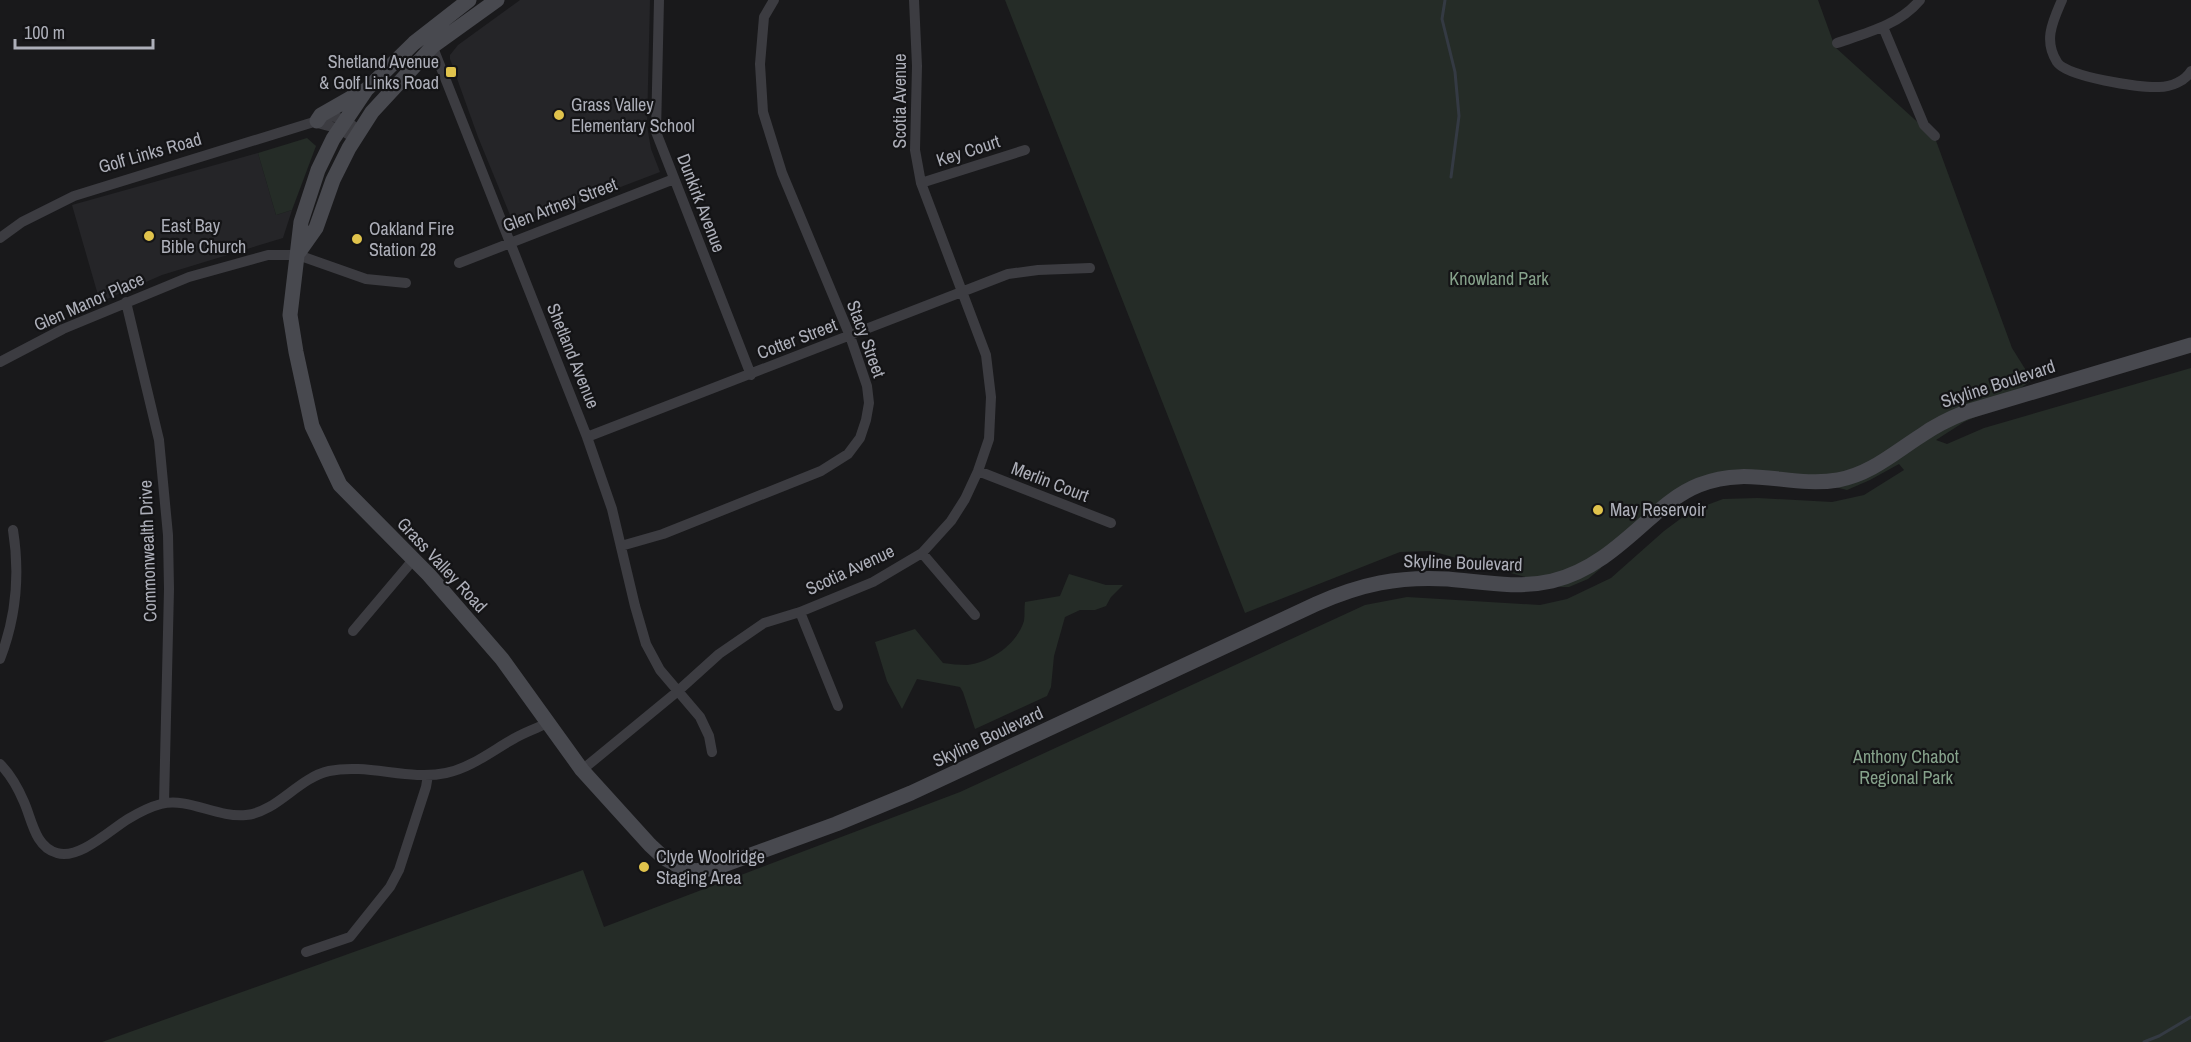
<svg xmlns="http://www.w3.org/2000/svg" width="2191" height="1042" viewBox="0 0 2191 1042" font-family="'Archivo Narrow',sans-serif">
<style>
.built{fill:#252528}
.green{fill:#252c27}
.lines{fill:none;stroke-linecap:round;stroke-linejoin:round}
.stream{stroke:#343a43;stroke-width:3}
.street{stroke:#3c3c41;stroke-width:10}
.secondary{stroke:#48494f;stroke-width:15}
.poi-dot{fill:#e0c34c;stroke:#141416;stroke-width:2}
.labels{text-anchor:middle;stroke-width:4.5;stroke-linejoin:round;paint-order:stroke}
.poi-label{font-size:18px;fill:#adafb9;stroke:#141416;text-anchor:start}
.street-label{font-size:18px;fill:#adafb9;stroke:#141416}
.park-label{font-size:18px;fill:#86a28b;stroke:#141416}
</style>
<rect width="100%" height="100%" fill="#19191b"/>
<!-- built -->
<path class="built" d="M520 0H650L647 126 651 149 660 172 521 225 514 223 512 220 478 137 450 59V55L458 45Z
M258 153 276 215 292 210 283 238 162 275 100 302 72 205Z"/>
<!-- green -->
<path class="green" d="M1005 0H1818L1835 47 1935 138 2012 348 2032 380 1989 411 1964 422 1936 440 1947 444 1984 428 2191 368V1042H102L583 870 604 927 960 792 1365 605 1407 597 1540 605 1567 599 1611 578 1664 531 1691 511 1723 499 1758 498 1832 502 1864 495 1904 470 1899 464 1870 480 1847 490 1815 482 1767 476 1691 492 1612 553 1600 569 1588 579 1569 587H1561L1431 551 1400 552 1245 613Z
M307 138 316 146 292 210 276 215 258 153Z
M1069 574 1106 585H1123L1111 597 1106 606 1095 610H1080L1065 617 1054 656 1051 687 1047 696 975 729 963 692 960 687 917 679 902 709 887 681 875 642 915 629 943 663C951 664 959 665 967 665 991 662 1017 644 1024 621 1025 615 1024 608 1025 602L1060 596Z"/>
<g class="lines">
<!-- stream -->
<path class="stream" d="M1445 0 1442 19 1455 72 1459 116 1451 177
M2144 1042 2159 1036 2191 1017"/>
<!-- street -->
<path class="street" d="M659 0 656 132 751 375
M2062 0C2053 21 2043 40 2057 62 2066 77 2141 88 2159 87 2171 87 2185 81 2191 71
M1883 27 1924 125 1935 136
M430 40 587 437 612 509 635 606 646 644 660 670 700 717 709 736 712 752
M1837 43C1867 33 1899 25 1920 0
M317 121 321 124 340 129 354 138
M921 183 1025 150
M0 238 22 222 74 196 317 121C332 110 346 121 359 130
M459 263 674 179
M126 302 159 440 168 535 169 589 164 803
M0 362 63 329 189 277 268 255H298L366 279 406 283
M587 437 1008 274 1038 270 1090 268
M978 471 1111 523
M621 546 663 534 821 471 848 454 860 438 866 420 869 403 867 386 850 336 782 173 763 112 760 64 764 17 774 0
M922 553 975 615
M800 612 838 706
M353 631 413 560
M0 659C16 618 20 574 13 530
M0 764C11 775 18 788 24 802 32 820 35 847 57 853 79 860 110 830 128 819 138 813 149 807 161 804 188 797 217 818 246 815 277 812 298 778 329 771 368 763 408 781 446 773 471 768 493 750 515 738 525 732 537 728 548 723
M582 770 678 691 719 654 764 623 800 612 873 582 922 553 951 521 965 499 978 471 989 439 991 397 986 355 921 183 915 150 917 66 914 0
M306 952 350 937 390 887 399 870 426 787 428 775"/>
<!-- secondary -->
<path class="secondary" d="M469 0 414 43 366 90 333 139 318 170 301 222 290 315 296 352 312 426 340 485 429 575 502 659 582 770 650 845 664 858 684 869 695 871 715 868 836 824 911 793 1316 604C1361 584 1398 576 1448 579 1483 582 1517 589 1552 581 1590 572 1618 547 1647 521 1663 507 1679 493 1699 485 1749 465 1790 488 1838 480 1871 474 1895 452 1922 435 1936 425 1951 418 1966 412L2191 345
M317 121 321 115 363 91
M299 252 316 228 333 180 349 148 372 112 433 46 497 0"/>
</g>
<!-- markers -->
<g class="poi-dot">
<rect x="445" y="66" width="12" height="12" rx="3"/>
<circle cx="559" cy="115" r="6"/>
<circle cx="149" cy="236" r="6"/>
<circle cx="357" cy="239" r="6"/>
<circle cx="1598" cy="510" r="6"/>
<circle cx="644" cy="867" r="6"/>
</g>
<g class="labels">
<!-- poi labels -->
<g class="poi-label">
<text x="439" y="68" text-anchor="end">Shetland Avenue<tspan x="439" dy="21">&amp; Golf Links Road</tspan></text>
<text x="571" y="111">Grass Valley<tspan x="571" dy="21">Elementary School</tspan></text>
<text x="161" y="232">East Bay<tspan x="161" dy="21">Bible Church</tspan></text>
<text x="369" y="235">Oakland Fire<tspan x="369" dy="21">Station 28</tspan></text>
<text x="1610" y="516">May Reservoir</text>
<text x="656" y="863">Clyde Woolridge<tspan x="656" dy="21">Staging Area</tspan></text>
</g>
<!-- street labels -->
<g class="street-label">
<text transform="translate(900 101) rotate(-90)" y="6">Scotia Avenue</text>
<text transform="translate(968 151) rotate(-18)" y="6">Key Court</text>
<text transform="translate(150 153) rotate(-16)" y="6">Golf Links Road</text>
<text transform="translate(701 203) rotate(69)" y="6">Dunkirk Avenue</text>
<text transform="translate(560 205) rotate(-21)" y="6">Glen Artney Street</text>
<text transform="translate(89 302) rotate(-24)" y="6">Glen Manor Place</text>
<text transform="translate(797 339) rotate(-21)" y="6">Cotter Street</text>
<text transform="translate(866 339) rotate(70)" y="6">Stacy Street</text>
<text transform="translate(573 356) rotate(68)" y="6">Shetland Avenue</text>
<text transform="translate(1998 384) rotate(-18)" y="6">Skyline Boulevard</text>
<text transform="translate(1050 482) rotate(21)" y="6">Merlin Court</text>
<text transform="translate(148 551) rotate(-92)" y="6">Commonwealth Drive</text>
<text transform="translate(1463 563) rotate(2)" y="6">Skyline Boulevard</text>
<text transform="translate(442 565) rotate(47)" y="6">Grass Valley Road</text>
<text transform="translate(850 570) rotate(-25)" y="6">Scotia Avenue</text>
<text transform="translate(988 737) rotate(-25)" y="6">Skyline Boulevard</text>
</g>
<!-- park labels -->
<g class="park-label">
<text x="1499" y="285">Knowland Park</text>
<text x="1906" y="763">Anthony Chabot<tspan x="1906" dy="21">Regional Park</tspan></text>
</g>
</g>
<!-- scale -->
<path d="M15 39v9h138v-9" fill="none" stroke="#adafb9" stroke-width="3"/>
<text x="24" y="39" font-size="18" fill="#adafb9" stroke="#141416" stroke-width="4.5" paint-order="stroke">100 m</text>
</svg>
